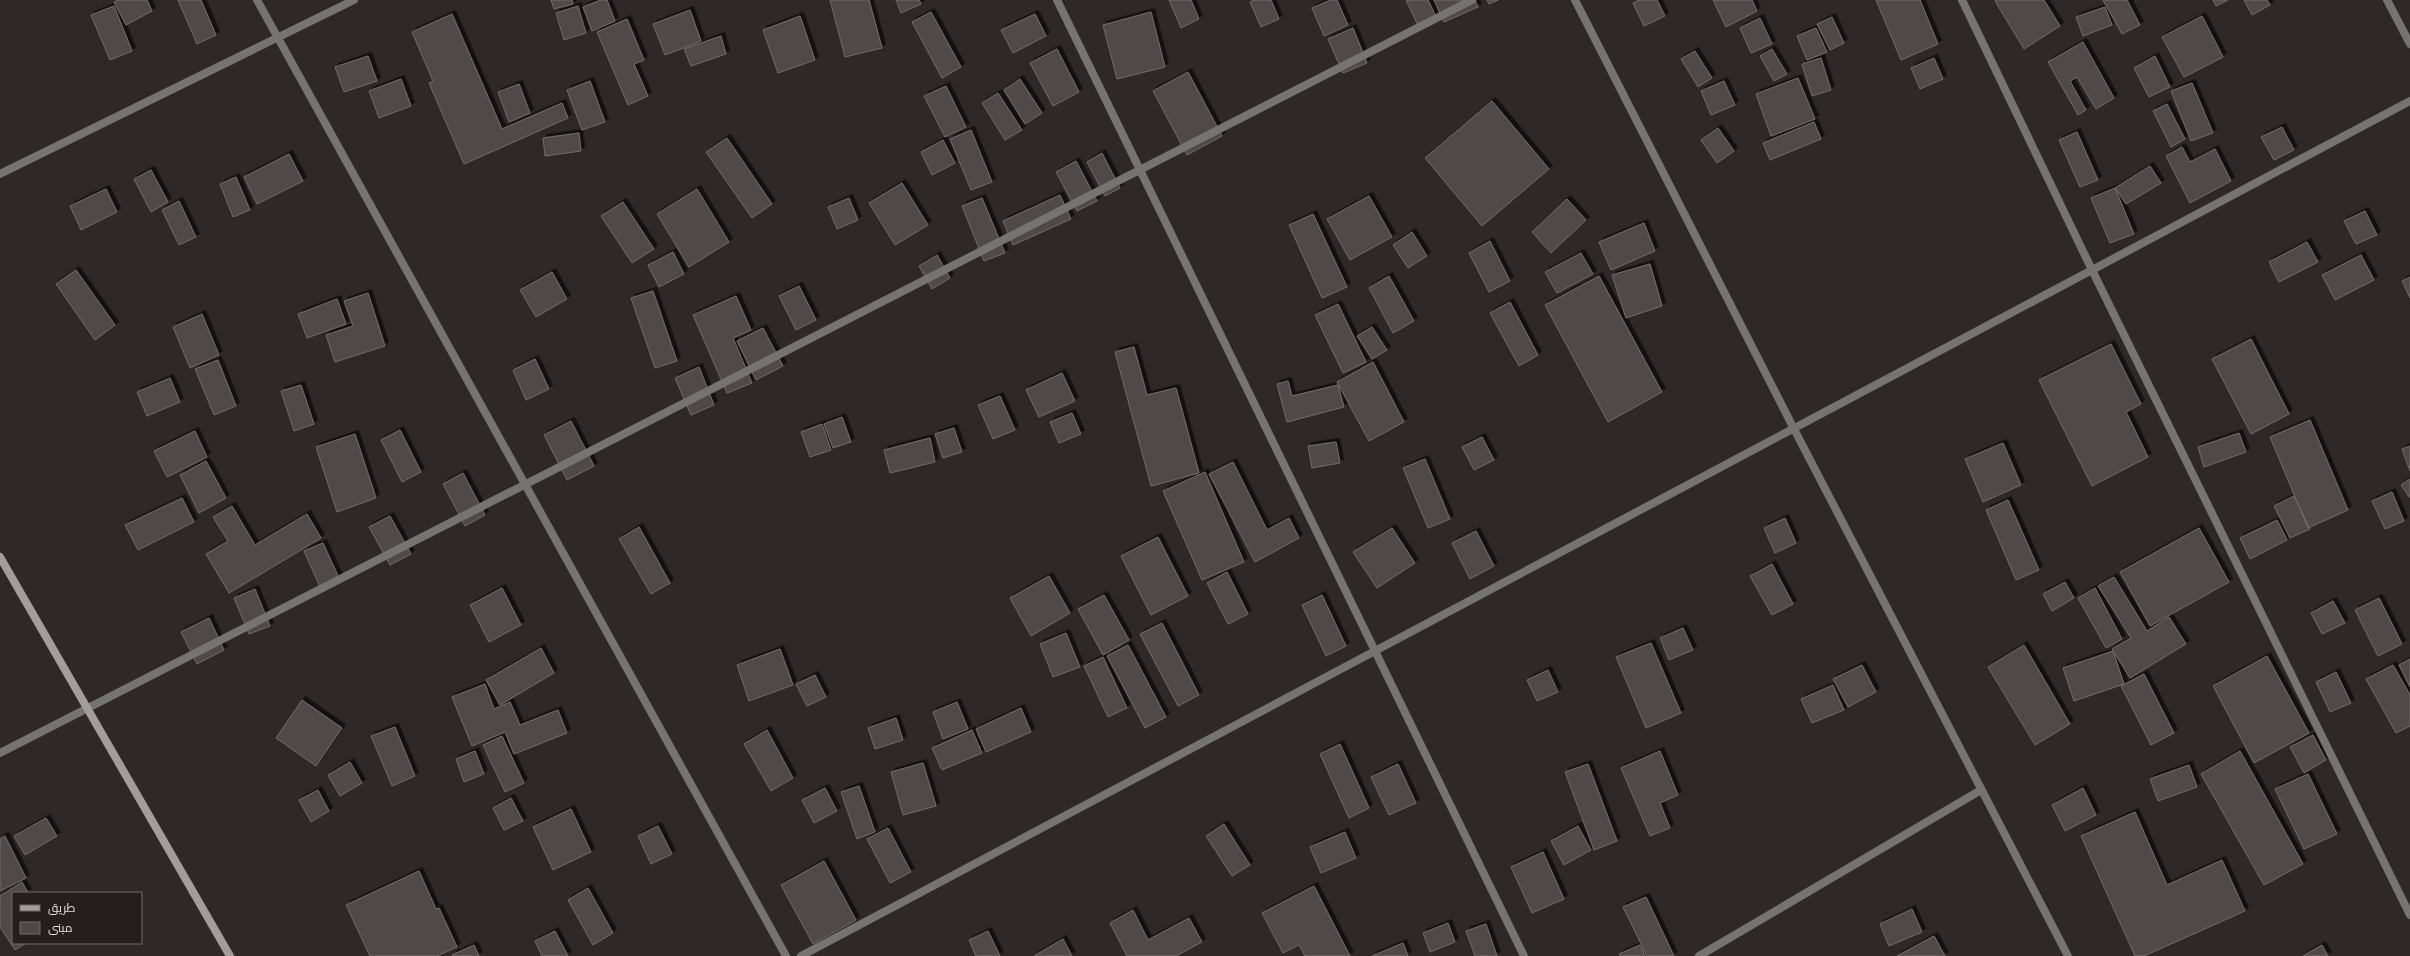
<svg xmlns="http://www.w3.org/2000/svg" width="2410" height="956" viewBox="0 0 2410 956" font-family="Manrope,Cairo,sans-serif">
<style>
.building{fill:#4f4847;stroke:#736c6b;filter:url(#shadow)}
.lines{fill:none;stroke-linecap:round;stroke-linejoin:round}
.street{stroke:#767373;stroke-width:8}
.secondary{stroke:#a29c9c;stroke-width:8}
</style>
<defs>
<filter id="shadow"><feDropShadow dx="3.5" dy="-3.5" stdDeviation="0" flood-color="#0009"/></filter>
</defs>
<rect width="100%" height="100%" fill="#2e2827"/>
<!-- building -->
<path class="building" d="M118 0H147L152 11 126 25 114 2Z
M178 0H201L216 35 197 44Z
M551 0H572L573 4 554 9Z
M601 0H607L615 21 592 31 583 7Z
M830 0H869L882 48 845 57Z
M896 0H919L921 4 901 13Z
M1169 0H1191L1199 19 1181 28Z
M1254 0H1271L1279 19 1261 27 1250 2Z
M1331 0H1337L1348 25 1324 36 1312 8Z
M1406 0H1428L1438 21 1420 30Z
M1434 0H1475L1478 7 1444 22Z
M1487 0H1498L1489 4Z
M1639 0H1657L1665 16 1644 26 1633 3Z
M1713 0H1752L1757 11 1726 27Z
M1876 0H1920L1938 44 1901 60Z
M1997 0H2044L2060 26 2024 49 1995 1Z
M2103 0H2127L2140 25 2122 34Z
M2213 0H2228L2216 6Z
M2244 0H2267L2270 5 2252 15Z
M114 6 132 51 110 60 91 15Z
M578 6 586 33 564 40 556 13Z
M2105 7 2112 25 2083 36 2076 17Z
M690 10 701 41 665 55 653 24Z
M931 12 961 67 942 78 912 22Z
M1151 12 1165 67 1117 79 1103 25Z
M452 14 502 129 562 103 568 118 464 164 429 83 433 81 412 32Z
M1035 14 1046 36 1013 53 1001 30Z
M800 16 815 60 778 73 763 30Z
M2202 16 2223 57 2184 77 2162 37Z
M1832 17 1844 43 1830 50 1817 24Z
M1760 18 1772 44 1751 53 1740 28Z
M627 19 644 60 634 64 648 96 628 105 597 32Z
M1353 28 1367 63 1343 73 1328 39Z
M1816 28 1827 52 1807 60 1797 36Z
M721 36 726 54 691 66 684 49Z
M2083 42 2114 98 2096 109 2077 77 2070 81 2086 110 2078 115 2048 62Z
M1057 49 1079 92 1053 106 1030 63Z
M1772 49 1787 74 1774 81 1760 56Z
M1695 51 1712 78 1698 87 1681 59Z
M368 56 377 81 344 92 335 67Z
M2155 56 2170 87 2149 97 2134 68Z
M1821 58 1831 90 1812 96 1802 64Z
M1934 58 1943 79 1920 89 1911 68Z
M1188 72 1222 136 1187 155 1153 91Z
M1798 78 1815 119 1771 136 1756 94Z
M401 79 411 106 379 118 369 91Z
M1020 79 1042 113 1025 124 1004 90Z
M590 81 605 122 582 130 567 90Z
M1724 81 1735 105 1711 115 1701 91Z
M2192 83 2213 133 2191 141 2171 91Z
M519 84 530 113 509 122 498 92Z
M946 86 966 127 945 137 924 96Z
M998 93 1022 130 1005 140 982 103Z
M1492 101 1549 169 1482 226 1425 158Z
M2167 104 2185 139 2171 147 2153 111Z
M1814 122 1821 139 1770 160 1763 143Z
M2282 127 2294 150 2274 160 2261 137Z
M1718 128 1734 151 1717 163 1701 140Z
M971 130 992 182 971 190 950 139Z
M2077 132 2098 180 2080 187 2059 140Z
M579 133 581 151 545 156 543 138Z
M727 138 772 204 752 218 706 152Z
M943 140 955 163 932 175 921 152Z
M2182 147 2190 162 2215 149 2231 181 2190 203 2166 156Z
M1102 153 1120 188 1105 196 1087 162Z
M289 154 303 181 257 204 244 177Z
M1076 161 1097 201 1077 211 1056 172Z
M2150 166 2161 183 2126 204 2115 188Z
M151 170 168 202 151 212 134 179Z
M236 177 250 210 233 217 220 184Z
M902 183 928 225 895 245 869 203Z
M2115 188 2134 234 2110 243 2091 198Z
M106 189 117 212 81 230 70 206Z
M697 189 729 242 689 267 657 214Z
M1060 195 1071 219 1013 245 1003 221Z
M1369 196 1392 237 1350 260 1327 219Z
M849 198 858 220 837 229 828 207Z
M982 198 1005 253 984 261 962 206Z
M1567 199 1586 220 1551 253 1532 232Z
M179 201 196 237 179 245 162 210Z
M623 202 654 249 632 263 601 216Z
M2365 211 2377 235 2356 244 2344 221Z
M1313 214 1347 287 1322 298 1289 225Z
M1644 223 1655 251 1611 270 1599 242Z
M1412 232 1427 256 1408 268 1393 245Z
M1490 241 1510 281 1489 292 1469 253Z
M2307 242 2318 262 2279 282 2269 262Z
M673 252 684 274 659 287 648 265Z
M1581 253 1593 274 1557 293 1545 272Z
M937 255 950 278 932 289 919 266Z
M2361 255 2374 280 2335 300 2322 275Z
M1650 264 1662 306 1626 318 1612 275Z
M76 270 115 325 95 340 56 284Z
M552 272 567 299 536 317 520 290Z
M1389 276 1414 321 1393 333 1369 288Z
M1599 276 1662 392 1608 422 1545 305Z
M2410 277V298L2402 281Z
M799 286 816 320 796 330 779 296Z
M653 291 677 361 655 368 631 298Z
M368 293 385 346 335 362 326 335 353 326 344 301Z
M736 296 751 330 733 338 752 383 727 393 693 315Z
M337 299 346 324 307 338 298 314Z
M1510 302 1538 355 1519 366 1490 313Z
M1338 304 1366 362 1343 373 1315 315Z
M202 314 219 355 190 368 173 327Z
M1372 327 1387 350 1372 359 1357 336Z
M763 328 783 366 756 380 737 341Z
M2251 339 2289 414 2251 434 2212 359Z
M2111 344 2141 404 2126 412 2148 457 2092 486 2039 380Z
M1134 347 1147 395 1176 388 1199 473 1151 486 1115 352Z
M535 359 549 389 526 400 513 370Z
M218 360 236 406 214 415 195 369Z
M1373 362 1404 422 1369 441 1337 382Z
M699 367 714 405 691 415 675 378Z
M1062 373 1075 401 1039 417 1026 390Z
M170 378 180 402 147 416 137 392Z
M1288 381 1292 396 1338 385 1344 407 1287 422 1277 384Z
M301 385 314 424 294 431 281 391Z
M1000 396 1015 430 993 439 978 405Z
M1072 413 1081 434 1059 443 1050 422Z
M842 417 851 442 833 448 824 424Z
M2310 420 2348 510 2308 528 2270 437Z
M571 421 594 466 567 480 544 435Z
M822 424 831 450 810 457 801 432Z
M954 428 962 452 943 458 935 434Z
M400 430 421 472 402 482 381 440Z
M195 431 207 457 167 477 154 451Z
M2239 433 2246 452 2204 467 2198 447Z
M355 434 376 498 337 512 316 447Z
M1482 437 1494 460 1474 470 1462 447Z
M930 438 935 462 890 473 884 450Z
M1336 442 1340 463 1312 468 1308 446Z
M2003 443 2021 485 1983 502 1965 459Z
M2410 446V471L2402 449Z
M1425 459 1450 519 1428 528 1403 468Z
M206 461 226 498 199 513 180 475Z
M1233 462 1267 530 1289 518 1299 538 1255 562 1209 474Z
M1205 472 1244 562 1202 580 1163 491Z
M463 473 485 515 465 526 443 484Z
M2410 479V498L2401 485Z
M2392 492 2404 521 2385 529 2372 501Z
M2294 496 2310 529 2290 538 2274 506Z
M182 498 194 522 138 550 125 525Z
M2008 500 2039 570 2016 580 1986 510Z
M232 506 255 545 307 514 321 538 229 593 206 554 228 541 213 517Z
M390 516 411 554 390 565 369 527Z
M1785 518 1796 543 1775 553 1764 528Z
M2277 520 2287 540 2250 559 2240 538Z
M639 527 670 583 651 594 619 539Z
M1392 528 1415 563 1377 588 1353 552Z
M2199 528 2229 582 2150 626 2120 572Z
M1476 531 1494 566 1470 579 1452 543Z
M1158 537 1188 596 1151 615 1121 556Z
M323 543 339 578 320 587 304 551Z
M1772 564 1793 604 1772 615 1750 576Z
M1227 572 1248 614 1228 624 1207 583Z
M1049 576 1070 613 1031 636 1010 598Z
M2114 577 2147 631 2169 617 2186 644 2130 678 2112 649 2131 638 2098 586Z
M2065 582 2074 598 2052 611 2043 594Z
M502 588 521 625 489 642 470 605Z
M2095 588 2122 639 2106 648 2078 598Z
M255 589 270 626 249 634 234 598Z
M1104 595 1129 640 1103 655 1078 609Z
M1322 595 1346 646 1326 656 1302 605Z
M2379 598 2402 644 2378 656 2355 610Z
M2333 601 2345 623 2322 634 2311 613Z
M209 618 224 650 197 664 181 632Z
M1162 623 1199 695 1178 706 1140 634Z
M1683 628 1693 650 1669 660 1660 638Z
M1066 633 1080 667 1053 677 1040 644Z
M1651 643 1681 713 1646 728 1616 657Z
M1128 645 1166 717 1145 728 1107 656Z
M2024 645 2070 724 2035 745 1988 667Z
M541 648 554 673 500 705 486 680Z
M780 649 793 685 749 701 737 665Z
M2113 651 2124 684 2074 701 2063 668Z
M2267 656 2309 733 2254 763 2213 686Z
M1103 657 1127 708 1108 717 1084 666Z
M2410 659V687L2399 665Z
M1862 665 1876 692 1848 707 1833 679Z
M2393 665 2410 695V726L2396 733 2366 679Z
M1548 670 1558 692 1537 701 1527 680Z
M2336 672 2351 703 2330 712 2316 682Z
M2144 674 2174 733 2151 745 2121 686Z
M815 675 826 697 807 706 796 684Z
M485 684 494 709 510 702 520 725 558 710 567 733 514 754 505 732 472 746 452 697Z
M1833 685 1844 710 1812 723 1801 699Z
M302 700 342 728 316 766 276 738Z
M957 702 968 729 943 739 933 712Z
M1021 708 1031 732 986 752 976 729Z
M896 718 903 740 875 749 868 728Z
M395 727 415 776 392 786 371 736Z
M767 730 793 778 771 791 744 744Z
M972 730 982 753 942 770 932 748Z
M2313 735 2326 760 2304 773 2290 747Z
M502 736 524 783 505 792 483 745Z
M1340 744 1369 808 1349 818 1320 754Z
M475 751 484 774 464 782 456 759Z
M1660 751 1678 795 1660 803 1670 828 1650 836 1621 768Z
M2240 751 2303 864 2264 885 2201 774Z
M350 762 362 783 340 796 328 775Z
M923 763 936 806 903 815 891 772Z
M1398 764 1416 803 1389 815 1371 777Z
M1588 764 1617 841 1594 850 1565 772Z
M2189 765 2197 787 2158 801 2150 779Z
M2308 774 2337 834 2304 849 2275 789Z
M859 786 875 832 857 839 841 792Z
M825 788 837 811 814 823 802 800Z
M2083 788 2096 815 2065 831 2052 805Z
M318 790 329 811 311 822 299 800Z
M511 798 523 821 504 830 493 808Z
M571 809 591 852 553 870 533 827Z
M2135 812 2167 885 2222 860 2245 911 2144 956H2135L2081 836Z
M46 818 57 836 25 855 14 836Z
M1224 824 1250 865 1232 876 1206 836Z
M658 826 672 854 651 864 638 836Z
M1578 826 1591 850 1564 865 1551 841Z
M888 828 911 872 890 883 867 839Z
M1345 832 1356 858 1321 873 1310 847Z
M5 836 26 878 0 891V839Z
M1543 852 1564 899 1532 913 1511 867Z
M824 861 856 920 813 944 781 885Z
M419 871 436 909 439 908 457 947 437 956H370L346 905Z
M22 882 28 893H13V943H26L15 950 0 927V896Z
M1314 886 1350 956H1305L1299 945 1283 953 1262 913Z
M588 888 613 933 593 945 568 900Z
M1646 897 1674 956H1647L1623 907Z
M1912 909 1922 932 1889 946 1880 924Z
M1133 910 1148 940 1189 918 1202 942 1176 956H1127L1110 923Z
M1448 923 1455 942 1430 952 1423 933Z
M1486 924 1497 956H1475L1466 931Z
M555 931 568 956H542L535 941Z
M988 931 1000 956H976L969 940Z
M1934 936 1945 956H1897Z
M1063 939 1072 956H1034Z
M1403 943 1408 956H1372Z
M474 945 479 956H453L452 955Z
M1640 945 1645 956H1620L1619 954Z
M2322 945 2328 956H2303Z"/>
<g class="lines">
<!-- street -->
<path class="street" d="M257 0 786 956
M1057 0 1524 956
M1575 0 1794 429 2068 956
M1962 0 2092 270 2410 915
M2387 0 2410 44
M0 174 354 0
M0 753 1472 0
M801 956 2410 101
M1699 956 1981 790"/>
<!-- secondary -->
<path class="secondary" d="M0 557 230 956"/>
</g>
<!-- legend -->
<rect x="12" y="892" width="130" height="52" fill="#241e1e" stroke="#716c6c"/>
<rect x="20" y="905" width="20" height="6" fill="#a29c9c" stroke="#716c6c"/>
<text x="48" y="912" font-size="12" fill="#e5e1e1">طريق</text>
<rect x="20" y="922" width="20" height="12" fill="#4f4847" stroke="#716c6c"/>
<text x="48" y="932" font-size="12" fill="#e5e1e1">مبنى</text>
</svg>
